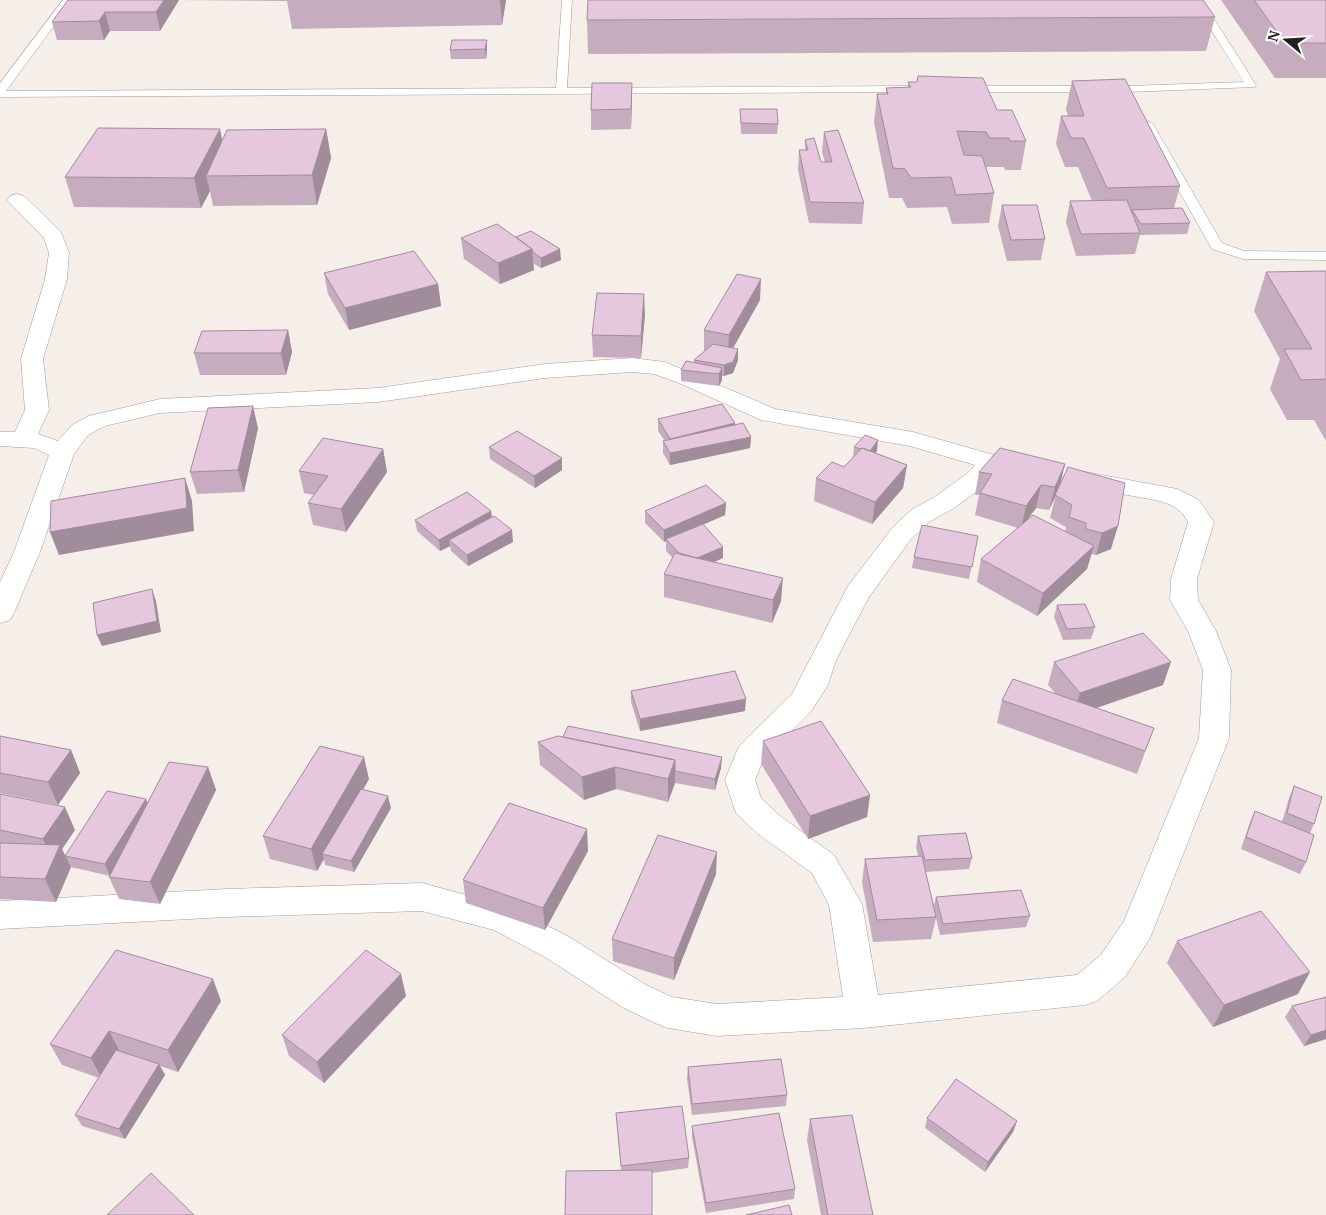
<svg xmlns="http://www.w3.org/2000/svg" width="1326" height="1215" viewBox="0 0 1326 1215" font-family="'PT Serif',serif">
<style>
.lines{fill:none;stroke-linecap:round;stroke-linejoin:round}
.lane-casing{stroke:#a29c97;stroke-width:1}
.street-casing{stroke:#a29c97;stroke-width:1}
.lane{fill:#fff;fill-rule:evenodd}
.street{fill:#fff;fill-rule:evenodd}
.wall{fill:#c6acbf;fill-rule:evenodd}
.shaded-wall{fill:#a18c9b}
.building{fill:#e6c8de;stroke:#a18c9b}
</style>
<rect width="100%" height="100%" fill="#f5eee9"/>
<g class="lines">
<!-- lane casing -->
<g class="lane-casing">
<path id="lane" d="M63 0H73L6 91 556 88 562 0H572L567 88 909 86 915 89 909 92 0 97V83Z
M1192 0H1202L1256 85 1255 87 1127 92H965L959 89 965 86H1127L1244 82Z
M1147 121 1153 124 1222 243 1244 251 1326 252V260L1243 259 1212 249 1141 124Z"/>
</g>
<!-- street casing -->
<g class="street-casing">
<path id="street" d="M17 194 24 196 61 232 69 253 67 279 43 359 49 410 38 434 58 441 72 425 89 416 160 399 378 388 545 364 632 358 665 362 775 409 913 432 994 455 1177 489 1199 500 1214 522 1197 579 1198 600 1216 631 1231 670 1229 738 1150 938 1125 977 1097 1001 1085 1005 863 1028 717 1036 668 1028 655 1023 622 1007 545 957 494 930 422 911 227 917 0 929V901L227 889 422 883 514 908 569 937 646 985 672 997 717 1004 843 997 829 905 812 873 758 834 736 813 725 780 739 746 792 694 848 586 893 527 911 510 936 496 969 472 975 465 910 446 761 420 679 383 654 374 632 372 545 378 378 402 160 413 105 426 88 435 74 454 40 552 14 613 10 620 0 623V582L14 552 49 455 34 448 0 446V432H15L25 410 21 359 45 279 49 253 44 238 7 200 10 196ZM997 471 1160 501C1173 505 1182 510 1188 522L1171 579 1170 600 1188 631 1203 670 1199 738 1124 921 1101 955 1077 975 878 995 862 904 834 855 780 816 761 798 755 780 763 760 812 710 828 685 836 660 869 597 911 539 929 522 954 508 987 484Z"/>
</g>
<!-- lane -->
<use href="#lane" class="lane"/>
<!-- street -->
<use href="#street" class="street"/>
</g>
<!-- wall -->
<path class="wall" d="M68 0H506L502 25 292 29 287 1 179 0 160 31H110L104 40H57L52 22Z
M1221 0H1326V78H1275Z
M1215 17 1206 51 588 54 587 20Z
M487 40V50L486 59H451L450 50Z
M918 76 997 110 1026 141 1021 170H1005L1004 167H986L994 193 989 223 952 224 947 207 907 208 902 198H889L874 123 877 94H886V88L908 87V82H917Z
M1072 81 1180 186 1174 208 1190 223 1187 234 1140 235 1135 254 1076 256 1066 222 1070 201H1092L1078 167H1065L1056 144 1061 116H1068L1066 109Z
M632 83 631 129 591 130V110Z
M740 109 778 124 777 134H741Z
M326 129 331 158 317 205 213 206 210 191 201 208 74 207 65 177 222 140Z
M824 132 864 203 862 224 809 223 798 170 799 150H805V140L821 162H825L822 152Z
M1002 205 1045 239 1041 260 1007 261 998 226Z
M516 237 561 260 541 268 533 263 534 270 500 284 464 259 461 238Z
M1326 271V441L1314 420H1287L1270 389 1280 359 1254 311 1266 272Z
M324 273 438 284 441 306 349 330 328 294Z
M760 300 733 348 738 349V360L733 373 724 376H722V380L719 386 681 381V370L694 363V360L704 352V330Z
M645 315 641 358 593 357 592 335Z
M288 330 292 352 286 375H200L194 353Z
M658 419 735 425 751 437 750 448 670 465 663 453V441H665L658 431Z
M258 428 244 492 197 494 190 472Z
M489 447 562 458V470L535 488 490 459Z
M854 447 877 451 875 453 907 465 903 488 872 524 814 501 816 478 844 467 853 458Z
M383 449 387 472 346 532 313 525 308 503 314 495 304 493 299 471Z
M1068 467 1111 549 1096 555 1091 554 1087 569 1037 616 977 582 981 559 1018 528 975 515 979 495H975L979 472 1060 484ZM1055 498 1050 518 1066 527 1065 532 1026 521 1036 508 1049 510Z
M726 503 725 515 703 525 723 547V558L715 562 781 601 772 623 664 597V574L673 558 666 551V541L664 542 645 523V511Z
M491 511 492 517 513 542 468 566 451 551 450 546 440 551 417 531 415 520Z
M978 536 969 579 912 568 914 557Z
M1057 605 1095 627 1091 639 1063 640 1054 617Z
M1054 662 1163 685 1096 708 1154 728 1137 774 997 723 1002 700 1055 693 1048 685Z
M631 691 745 711 640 731 631 702Z
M0 736 71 750 80 773 58 805 0 793Z
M763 741 870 795 867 817 808 839 761 764Z
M538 742 721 768 715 790 675 783 668 802 616 789 584 800 540 765Z
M208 767 216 790 160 904 119 899 109 877 110 876 71 867 56 902 0 899V794L75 830 62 849 65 856 146 799 148 804Z
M369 779 363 789 391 808 354 872 325 865 324 859 317 871 270 859 263 836Z
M1294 786 1314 824 1310 833 1306 862 1300 874 1241 849 1250 822 1255 811 1282 822 1289 798Z
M918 836 972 858 969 869 925 872 934 906 936 897 1030 916 1026 927 940 935 936 918 931 939 873 942 862 882 865 859 918 856 916 847Z
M588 851 545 930 466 903 463 880Z
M716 874 674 980 613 961 612 939Z
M1177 941 1298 994 1213 1027 1167 963Z
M406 996 324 1083 289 1056 282 1035Z
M1326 997V1039L1304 1046 1285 1017 1292 1006Z
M221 1001 178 1072 160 1066 165 1075 125 1139 82 1126 75 1115 99 1078 62 1065 50 1044Z
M688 1067 787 1095 786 1106 692 1115 687 1078Z
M616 1113 689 1158 688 1168 652 1173 621 1170Z
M927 1118 1017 1121 1013 1132 985 1172 925 1128Z
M810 1119 873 1215H821L807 1140Z
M692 1126 795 1189 794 1199 706 1213 692 1137Z"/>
<!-- shaded-wall -->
<path class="shaded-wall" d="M164 0H179L160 31 156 12Z
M500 0H506L502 25Z
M105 12 110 31 104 40 99 21Z
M487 40V50L486 59 485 49Z
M632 83V102L631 129V109Z
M220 129 226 158 206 176 210 191 201 208 194 178Z
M326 129 331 158 317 205 312 175Z
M532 249 534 270 500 284 498 263Z
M560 249 561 260 541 268V258Z
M761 279 760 300 728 357 729 335Z
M438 284 441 306 349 330 345 308Z
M644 294 645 315 641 358V336Z
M288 330 292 352 286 375 281 353Z
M738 349V360L733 373 724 376V365Z
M722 368V380L719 386V374Z
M253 406 258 428 244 492 238 470Z
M735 423V434L670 450V439Z
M751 437 750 448 670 465V453Z
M878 440 877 451 869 463 870 451Z
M383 449 387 472 346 532 341 509Z
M562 458V470L535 488 534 476Z
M1065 464 1060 486 1049 510 1055 487Z
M907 465 903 488 872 524 875 502Z
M185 478 192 501 194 531 59 555 50 532Z
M1041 485 1036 508 1021 529 1026 506Z
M726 503 725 515 667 540 666 539V541L664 542V530Z
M491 511 492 522 449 540 450 546 440 551 439 540Z
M1118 526 1111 549 1096 555 1102 533Z
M512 530 513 542 468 566 467 555Z
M1094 546 1087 569 1037 616 1043 593Z
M723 547V558L687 573V562Z
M783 578 781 601 772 623 773 600Z
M152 589 156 601 161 632 102 646 97 635Z
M1171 662 1163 685 1073 716 1080 693Z
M746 699 745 711 640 731V719Z
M71 750 80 773 58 805 48 782Z
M364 757 369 779 326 855 322 854 324 859 317 871 311 849Z
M722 757 721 768 715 790V779Z
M675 760V783L668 802V779Z
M208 767 216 790 160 904 150 882Z
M615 767 616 789 584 800 582 777Z
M870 795 867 817 808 839 810 816Z
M388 796 391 808 354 872 351 861Z
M146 799 150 810 110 876 105 864Z
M65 807 75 830 62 849 71 867 56 902 45 879 53 860 43 839Z
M587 829 588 851 545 930 543 908Z
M717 852 716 874 674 980V958Z
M1310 972 1298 994 1213 1027 1224 1005Z
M401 974 406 996 324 1083 317 1062Z
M213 979 221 1001 178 1072 168 1050Z
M1326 1030V1039L1304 1046 1311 1035Z
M109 1031 120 1052 102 1079 91 1058Z
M159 1064 165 1075 125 1139 119 1129Z
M1017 1121 1013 1132 985 1172 988 1162Z"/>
<!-- building -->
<path class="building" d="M68 0H164L156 12H105L99 21 52 22Z
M588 0H1203L1215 17 587 20Z
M1254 0H1326V43H1285Z
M452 40H487L485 49 450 50Z
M918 76 983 78 997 110H1012L1026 141H1010L1009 138H990L986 132 957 131 964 155 982 156 994 193 956 195 951 177 911 178 905 169 893 168 877 94H888L886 88 911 87 908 82H917Z
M1125 79 1180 186 1107 188 1084 138H1071L1061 116H1084L1072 81Z
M592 83H632L631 109 591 110Z
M740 109H777L778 124 741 123Z
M98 128 220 129 194 178 65 177Z
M326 129 312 175 206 176 227 130Z
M838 130 864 203 810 202 799 150H808L805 140 814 138 821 162H832L824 132Z
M1127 200 1140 233 1081 234 1070 201Z
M1002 205H1037L1045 239 1011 240Z
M1182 208 1190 223 1141 224 1132 210Z
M497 224 532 249 498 263 461 238Z
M531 231 560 249 541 258 533 252 532 249 516 237Z
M414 251 438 284 345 308 324 273Z
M1326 271V379L1301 380 1284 349H1312L1266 272Z
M737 274 761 279 729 335 704 330Z
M597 293 644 294 641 336 592 335Z
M288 330 281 353H194L202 331Z
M713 344 738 349 733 362 724 365 694 360Z
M686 361 722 368 719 374 681 370Z
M722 404 735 423 670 439 658 419Z
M253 406 238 470 190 472 208 408Z
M743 423 751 437 670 453 663 441Z
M517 431 562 458 534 476 489 447Z
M865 435 878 440 870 451 862 448 861 449 854 447Z
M323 438 383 449 341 509 308 503 328 476 299 471Z
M862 448 907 465 875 502 816 478 832 462 844 467Z
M1000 448 1065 464 1055 487 1041 485 1026 506 980 493 992 474 979 472Z
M1068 467 1125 483 1118 526 1102 533 1086 529V523L1069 517 1072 505 1055 495Z
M185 478 187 508 50 532 51 501Z
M706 485 726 503 664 530 645 511Z
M467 492 491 511 439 540 415 520Z
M1033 515 1094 546 1043 593 981 559Z
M494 516 512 530 467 555 449 540Z
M703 524 723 547 697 558 679 553 666 539Z
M922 525 978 536 972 567 914 557Z
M675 553 783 578 773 600 664 574Z
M152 589 157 621 97 635 93 603Z
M1085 604 1095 627 1067 629 1057 605Z
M1143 633 1171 662 1080 693 1054 662Z
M735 671 746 699 640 719 631 691Z
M1013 679 1154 728 1145 751 1002 700Z
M821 721 870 795 810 816 763 741Z
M568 726 722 757 715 779 675 771V760L563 737Z
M0 736 71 750 48 782 0 773Z
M558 736 675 760 668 779 615 767 582 777 538 742Z
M320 746 364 757 311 849 263 836Z
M169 762 208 767 150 882 109 877Z
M1294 786 1322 797 1314 824 1287 813Z
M361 789 388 796 351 861 322 854Z
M107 791 146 799 105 864 65 856Z
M0 794 65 807 43 839 0 830Z
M509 803 587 829 543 908 463 880Z
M1255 811 1314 835 1306 862 1246 837Z
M966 833 972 858 925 860 918 836Z
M658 835 717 852 674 958 612 939Z
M0 843 60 845 45 879 0 877Z
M922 856 936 917 877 920 865 859Z
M1021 890 1030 916 943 924 936 897Z
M1261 911 1310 972 1224 1005 1177 941Z
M116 950 213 979 168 1050 109 1031 91 1058 50 1044Z
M366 950 401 974 317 1062 282 1035Z
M1326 997V1030L1311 1035 1292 1006Z
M116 1050 159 1064 119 1129 75 1115Z
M781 1059 787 1095 692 1104 688 1067Z
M956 1079 1017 1121 988 1162 927 1118Z
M682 1106 689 1158 621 1166 616 1113Z
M779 1113 795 1189 706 1203 692 1126Z
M852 1115 873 1215H828L810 1119Z
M652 1170V1215H565L566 1171Z
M151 1173 194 1215H107Z
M789 1205 792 1215H746Z"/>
<!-- north arrow -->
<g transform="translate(1286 40) rotate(288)" stroke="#fffcfa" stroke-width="4" paint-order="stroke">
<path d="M0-4L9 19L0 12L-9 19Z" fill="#22201e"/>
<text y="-8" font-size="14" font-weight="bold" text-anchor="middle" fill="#22201e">N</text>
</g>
</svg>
